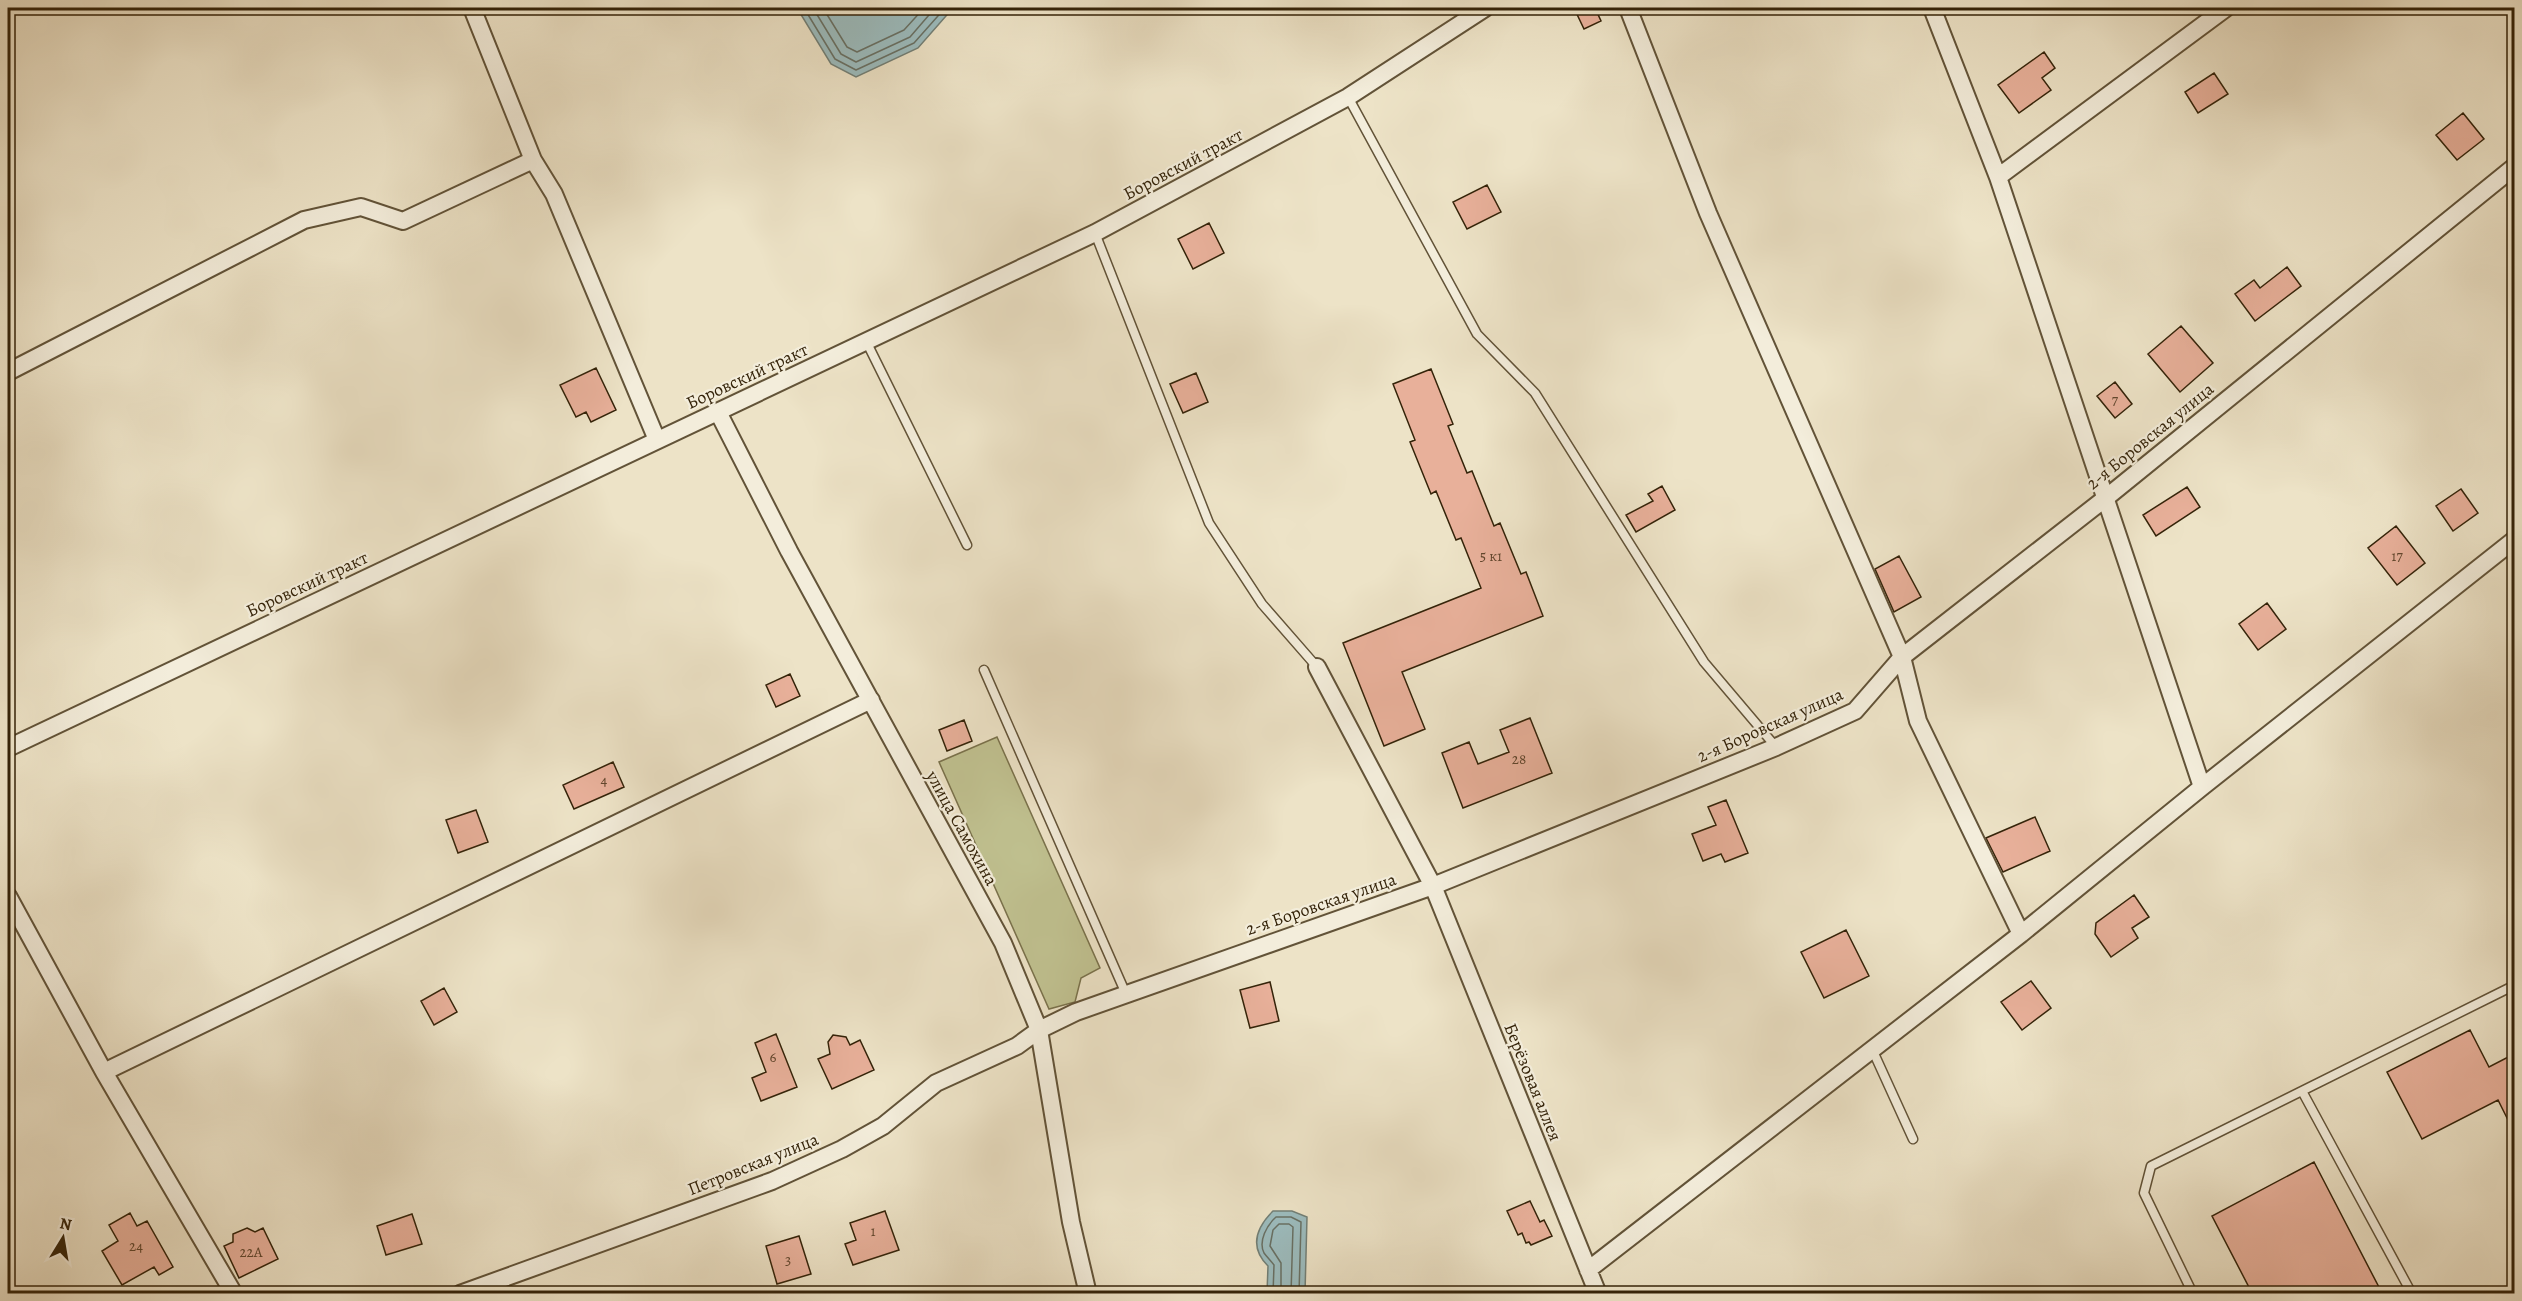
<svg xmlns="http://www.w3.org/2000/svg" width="2522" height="1301" viewBox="0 0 2522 1301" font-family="Alegreya,serif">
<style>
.green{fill:#c0c190;stroke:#7a724c;stroke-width:1.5}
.water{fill:#9cbcbe;stroke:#727f76;stroke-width:1.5}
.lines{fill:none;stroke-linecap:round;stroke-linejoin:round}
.shore{stroke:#687064;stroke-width:1.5}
.building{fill:#e8b09a;stroke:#342309;stroke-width:1.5}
.service-casing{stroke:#625338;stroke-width:11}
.minor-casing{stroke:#625338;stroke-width:20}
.service{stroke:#f3eddb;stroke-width:8}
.minor{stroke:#f3eddb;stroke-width:16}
.labels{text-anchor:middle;stroke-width:4.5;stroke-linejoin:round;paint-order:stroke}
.number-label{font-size:15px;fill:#61462d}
.street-label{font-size:18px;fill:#342309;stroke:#f3eddb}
</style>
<rect width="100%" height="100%" fill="#ede3c7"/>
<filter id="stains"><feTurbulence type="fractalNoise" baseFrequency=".00333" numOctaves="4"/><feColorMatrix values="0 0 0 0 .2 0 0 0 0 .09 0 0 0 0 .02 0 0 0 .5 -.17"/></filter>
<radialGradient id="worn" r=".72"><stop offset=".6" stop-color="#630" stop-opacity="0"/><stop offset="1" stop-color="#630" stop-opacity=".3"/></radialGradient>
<!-- green -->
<path class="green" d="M997 737 1100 968 1081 978 1075 1002 1049 1009 939 762Z"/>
<!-- water -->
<path class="water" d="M797 8H953L918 48 856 77 831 64Z
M1273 1211H1292L1307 1217 1305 1293H1267L1268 1266C1249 1247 1256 1228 1273 1211Z"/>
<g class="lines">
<!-- shore -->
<path class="shore" d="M804 8 835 59 856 70 914 43 945 8
M813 8 841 54 856 62 910 37 935 8
M823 8 847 47 857 52 904 30 924 8
M1273 1294 1274 1265C1271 1261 1267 1257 1264 1253 1258 1241 1267 1225 1276 1217H1291L1301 1222 1299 1294
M1281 1294V1263L1270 1246 1273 1230 1279 1224H1289L1293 1227 1291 1294"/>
</g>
<!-- building -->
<path class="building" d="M1574 8H1595L1601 21 1584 29Z
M2044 52 2055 68 2042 78 2051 90 2019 113 1998 85Z
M2214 73 2228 94 2198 113 2185 92Z
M2463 113 2484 139 2457 160 2436 135Z
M1487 185 1501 212 1467 229 1453 202Z
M1209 223 1224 253 1193 269 1178 239Z
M2287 267 2301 286 2255 321 2235 294 2254 280 2260 288Z
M2181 326 2213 363 2180 392 2148 354Z
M596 368 616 410 591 422 586 412 576 417 560 385Z
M1431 369 1453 424 1448 426 1467 473 1472 471 1494 526 1500 523 1521 574 1526 572 1543 616 1402 672 1425 729 1384 746 1343 643 1481 588 1461 538 1456 540 1436 491 1431 494 1410 442 1415 440 1393 384Z
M1196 373 1208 402 1183 413 1170 384Z
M2115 382 2132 404 2115 418 2097 396Z
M1662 486 1675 510 1636 532 1626 515 1653 501 1648 494Z
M2187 487 2200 507 2156 536 2143 515Z
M2461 489 2478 513 2453 531 2436 506Z
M2396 526 2425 563 2397 585 2368 548Z
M1899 556 1921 597 1894 612 1875 569Z
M2267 603 2286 629 2258 650 2239 624Z
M790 674 800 696 776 707 766 685Z
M1530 718 1552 773 1463 808 1442 753 1469 742 1478 764 1509 752 1500 730Z
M964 720 972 741 947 751 939 730Z
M613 762 624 787 574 809 563 785Z
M1726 800 1748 853 1725 862 1721 854 1703 861 1692 834 1716 825 1708 807Z
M476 810 488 842 458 853 446 820Z
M2035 817 2050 851 2003 872 1986 838Z
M2134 895 2149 917 2132 928 2138 938 2111 957 2095 934 2096 923Z
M1846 930 1869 976 1824 998 1801 952Z
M2031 981 2051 1008 2022 1030 2001 1002Z
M1270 982 1279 1021 1250 1028 1240 990Z
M444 988 457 1012 434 1025 421 1001Z
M2470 1030 2489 1067 2514 1054V1132L2498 1100 2422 1139 2387 1072Z
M776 1034 797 1087 761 1101 752 1078 766 1072 755 1043Z
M833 1035 846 1037 850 1045 860 1040 874 1070 832 1089 818 1059 830 1054 828 1042Z
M2314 1162 2382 1293H2252L2212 1216Z
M1530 1201 1540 1222 1544 1220 1552 1236 1531 1245 1529 1242 1526 1243 1522 1233 1518 1235 1507 1211Z
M885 1211 899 1250 853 1265 845 1244 856 1240 850 1223Z
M130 1213 137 1226 147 1221 173 1267 159 1275 154 1267 122 1285 102 1251 118 1241 109 1225Z
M412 1214 422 1244 386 1255 377 1226Z
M247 1228 255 1232 263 1228 278 1259 239 1278 224 1246 233 1242V1234Z
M799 1236 811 1274 777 1284 766 1246Z"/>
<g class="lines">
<!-- service casing -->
<g class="service-casing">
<path id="service" d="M1348 97 1477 334 1535 393 1704 662 1776 747
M1095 233 1209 523 1262 604 1317 667
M867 343 967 545
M984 670 1126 994
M1872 1049 1913 1139
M2302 1091 2412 1294
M2193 1294 2144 1193 2151 1166 2509 988 2514 989"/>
</g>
<!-- minor casing -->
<g class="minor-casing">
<path id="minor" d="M472 8 533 160 554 194 657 440
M1628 8 1708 213 1902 657 1918 721 2021 934
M1932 8 1998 177 2202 787
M1998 177 2226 8
M8 372 304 220 361 207 403 221 533 160
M718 412 789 551 1003 943 1039 1030 1071 1222 1088 1294
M1317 667 1433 886 1598 1294
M8 748 1095 233 1348 97 1485 8
M8 896 104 1072 234 1294
M104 1072 871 700
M1588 1270 2021 934 2202 787 2514 540
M460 1294 772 1181 842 1149 883 1126 936 1083 1017 1046 1039 1030 1076 1012 1433 886 1776 747 1855 711 1902 657 2107 497 2514 167"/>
</g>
<!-- service -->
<use href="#service" class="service"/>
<!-- minor -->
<use href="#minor" class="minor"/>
</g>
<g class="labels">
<!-- number labels -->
<g class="number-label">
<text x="2115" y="405">7</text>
<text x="1491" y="561">5 к1</text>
<text x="2397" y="561">17</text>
<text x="1519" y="764">28</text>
<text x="604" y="785">4</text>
<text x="773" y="1062">6</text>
<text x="873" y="1236">1</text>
<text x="136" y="1251">24</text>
<text x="251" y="1257">22А</text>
<text x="788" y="1265">3</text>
</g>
<!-- street labels -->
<g class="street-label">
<text transform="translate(1183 164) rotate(-28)" y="6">Боровский тракт</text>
<text transform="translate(747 376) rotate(-25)" y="6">Боровский тракт</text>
<text transform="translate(2150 436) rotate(-39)" y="6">2-я Боровская улица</text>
<text transform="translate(307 584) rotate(-25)" y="6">Боровский тракт</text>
<text transform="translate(1770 725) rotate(-24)" y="6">2-я Боровская улица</text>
<text transform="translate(962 828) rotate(61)" y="6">улица Самохина</text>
<text transform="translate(1321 904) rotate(-19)" y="6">2-я Боровская улица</text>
<text transform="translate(1533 1082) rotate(68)" y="6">Берёзовая аллея</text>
<text transform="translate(753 1164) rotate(-22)" y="6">Петровская улица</text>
</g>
</g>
<!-- margin -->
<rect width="2522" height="1301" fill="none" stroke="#ede3c7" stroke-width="30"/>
<rect x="9" y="9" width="2504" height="1283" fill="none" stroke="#342309" stroke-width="3"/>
<rect x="15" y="15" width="2492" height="1271" fill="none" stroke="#342309" stroke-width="1.5"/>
<!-- north arrow -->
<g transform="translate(63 1238) rotate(11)" stroke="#f3eddb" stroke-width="4.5" paint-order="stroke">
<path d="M0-4.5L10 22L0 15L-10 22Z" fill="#342309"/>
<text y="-9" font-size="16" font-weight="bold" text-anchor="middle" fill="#342309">N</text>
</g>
<rect width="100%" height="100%" filter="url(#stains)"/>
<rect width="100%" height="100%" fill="url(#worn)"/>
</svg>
